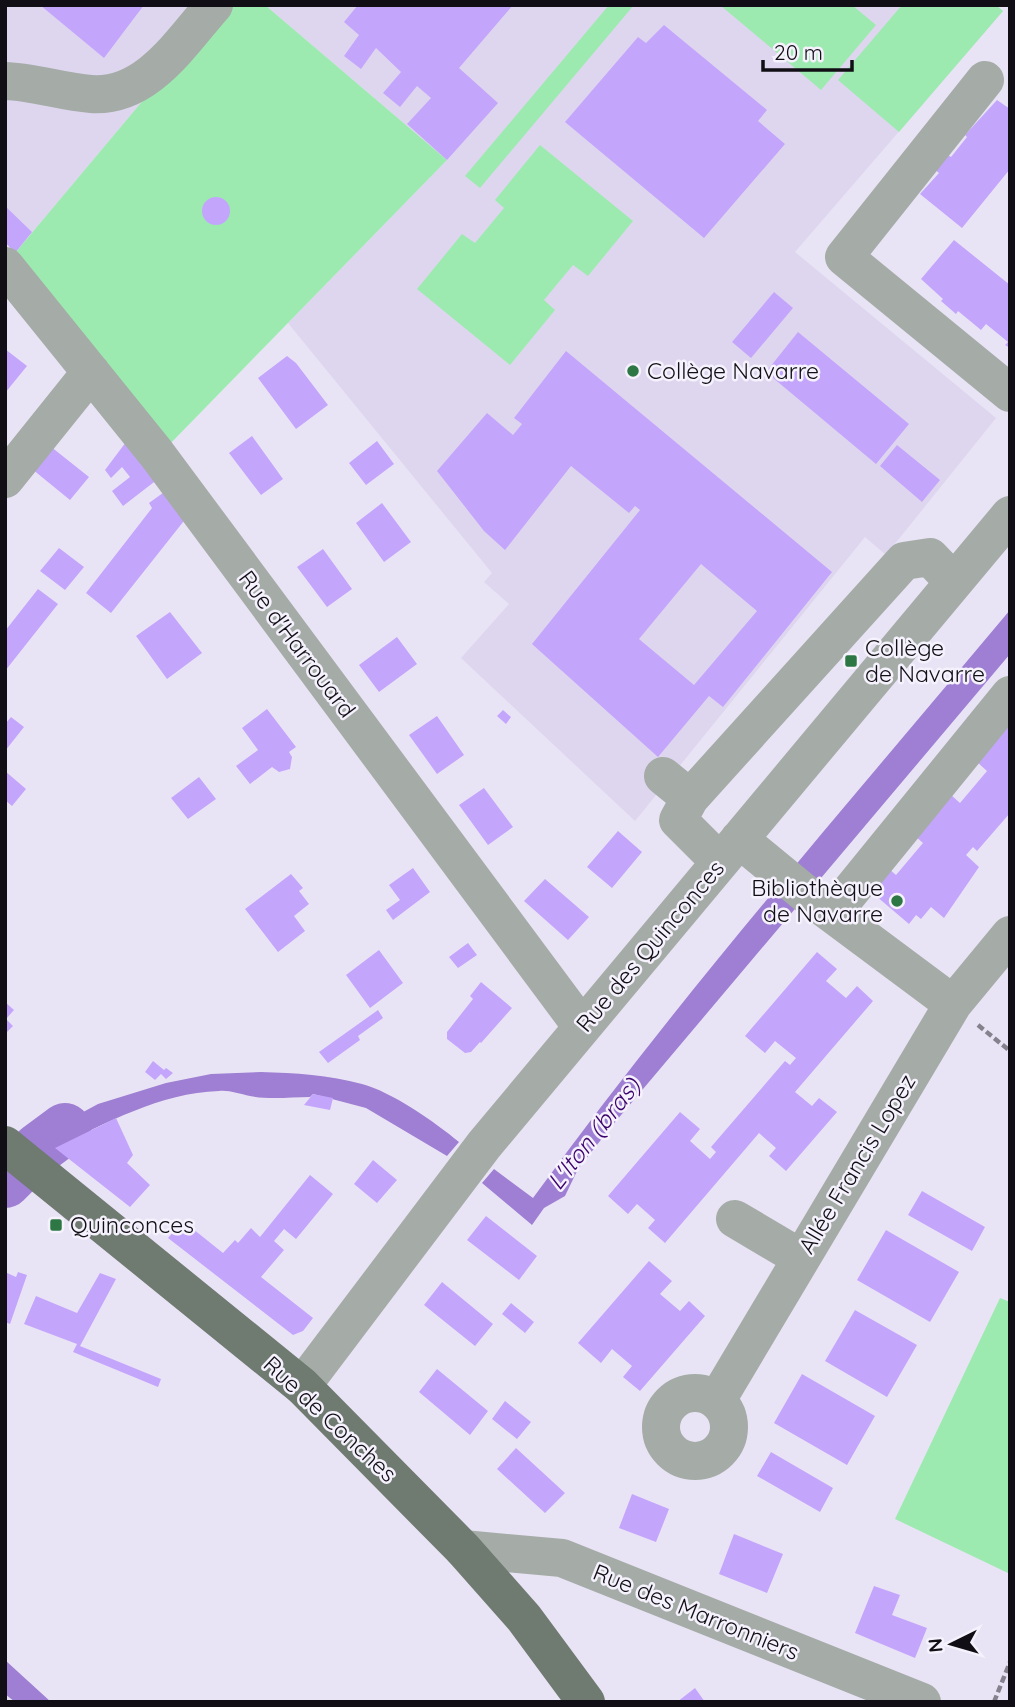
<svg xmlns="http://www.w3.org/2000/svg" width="1015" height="1707" viewBox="0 0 1015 1707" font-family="Quicksand,sans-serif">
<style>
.built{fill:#ded6ee}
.green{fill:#9deab0}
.water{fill:#9e7fd3}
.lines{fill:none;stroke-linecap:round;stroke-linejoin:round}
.river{stroke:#9e7fd3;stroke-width:52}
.building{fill:#c4a5fc;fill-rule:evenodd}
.path{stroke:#85828d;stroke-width:4.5;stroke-dasharray:7 3.5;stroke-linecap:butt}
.minor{stroke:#a5aca7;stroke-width:38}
.major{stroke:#6f7a71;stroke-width:38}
.poi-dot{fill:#2d7745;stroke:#f6f2fd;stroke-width:2.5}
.labels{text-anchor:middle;stroke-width:5;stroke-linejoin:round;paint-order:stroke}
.poi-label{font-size:23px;fill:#110f15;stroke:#f6f2fd;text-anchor:start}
.street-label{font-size:23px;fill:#110f15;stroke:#f6f2fd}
.water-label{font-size:24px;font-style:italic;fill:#3d046d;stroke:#f6f2fd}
</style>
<rect width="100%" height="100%" fill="#e9e4f5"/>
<!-- built -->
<path class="built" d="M5 5H223L15 253 5 242Z
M265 5H996L1003 11 795 252 996 418 886 555 865 537 635 821 461 658 509 604 484 582 492 573 288 323 447 160Z"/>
<!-- green -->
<path class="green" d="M223 5H265L447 160 166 448 15 253Z
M609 5H634L480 188 465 176Z
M720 5H852L876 25 821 90Z
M902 5H996L1003 11 899 132 838 80Z
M540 145 633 221 588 276 573 265 544 300 555 310 510 365 417 289 462 234 475 243 504 208 495 200Z
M1000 1298 1010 1302V1574L895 1519Z"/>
<!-- water -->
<path class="water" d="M1010 610V654L611 1127 578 1169 565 1196 544 1208 532 1225 482 1183 494 1169 533 1198C681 994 848 804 1010 610Z
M261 1072C295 1073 329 1075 362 1084 392 1092 435 1122 459 1142L447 1156 366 1108 313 1094 310 1097C291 1097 269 1100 250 1096 239 1094 230 1090 219 1091 160 1093 106 1123 55 1148L48 1157 25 1139 35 1134 39 1136 98 1104 166 1083 211 1074Z
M5 1660 51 1702H15L5 1694Z"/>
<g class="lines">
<!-- river -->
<path class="river" d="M5 1182 38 1149 65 1129"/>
</g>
<!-- building -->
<path class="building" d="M40 5H144L104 58Z
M358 5H513L459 68 498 103 447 160 407 124 431 98 417 86 400 107 383 93 401 72 376 48 361 69 344 56 359 35 344 22Z
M664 25 767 110 758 121 785 144 704 238 565 122 638 37 646 43Z
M997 100 1010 109V169L962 228 920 194 939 173 935 170 948 155 951 157 967 137 965 135Z
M202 211a14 14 0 1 1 28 0a14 14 0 1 1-28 0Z
M5 206 32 232 15 253 5 242Z
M954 240 1010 285V348L1005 345 1008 342 986 324 981 330 958 311 956 314 941 301 943 299 921 279Z
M774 292 793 308 751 358 732 342Z
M798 332 909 424 876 464 766 372Z
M5 349 27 366 5 393Z
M566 351 832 572 723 707 709 696 658 757 532 644 640 510 635 506 629 513 571 466 505 550 484 531 437 471 487 413 513 435 522 424 514 418ZM701 564 757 611 694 685 639 639Z
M287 356 296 363 328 405 296 429 258 378Z
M252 436 283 479 261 495 229 453Z
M377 441 394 464 366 485 349 463Z
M126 442 158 479 123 506 112 491 130 477 122 467 111 478 105 470Z
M897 445 940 480 922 502 880 466Z
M50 446 89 477 70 500 32 469Z
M167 490 187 517 111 613 86 593 152 508 149 503Z
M382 503 411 542 384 562 356 523Z
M59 548 84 567 65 590 40 571Z
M323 549 352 589 327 607 297 567Z
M38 589 58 604 5 671V631Z
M170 612 202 653 167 679 136 636Z
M397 637 417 664 379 692 359 665Z
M267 709 296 747 289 752 292 757 290 769 279 772 272 767 250 784 236 766 258 750 242 728Z
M503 710 511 717 506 724 497 716Z
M437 716 464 755 437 774 409 735Z
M11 717 24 727 5 751V724Z
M1010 724V813L977 851 973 847 966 855 979 867 944 918 931 907 921 919 916 915 909 924 869 890 888 868 896 875 923 843 915 836 950 794 960 803 987 771 977 762Z
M5 771 26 789 12 806 5 800Z
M199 777 216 799 188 819 171 798Z
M484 788 513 827 488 845 459 805Z
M618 831 642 852 612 888 587 867Z
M413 868 430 892 393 920 386 910 400 900 389 885Z
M291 874 303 888 299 891 309 904 294 916 305 931 278 952 245 909Z
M545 879 589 917 568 940 524 901Z
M468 943 477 955 458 968 449 957Z
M379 950 403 983 370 1008 346 975Z
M817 952 837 969 826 981 846 998 857 986 873 1001 795 1092 812 1106 819 1098 837 1112 786 1171 769 1156 776 1148 759 1133 665 1243 648 1228 655 1220 637 1204 628 1214 608 1196 680 1112 700 1129 690 1141 710 1159 716 1152 711 1147 785 1061 790 1065 796 1058 775 1041 765 1053 745 1036Z
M481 982 512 1008 481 1043 480 1042 471 1052 465 1053 447 1039V1032L473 999 470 996Z
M5 1002 14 1010 6 1019 13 1026 5 1034Z
M378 1010 383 1018 358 1036 360 1040 328 1063 319 1052Z
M153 1061 164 1070 166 1068 173 1073 166 1079 161 1074 155 1080 145 1072Z
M313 1094 333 1098 330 1110 304 1105Z
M116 1118 133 1155 127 1163 150 1185 130 1207 55 1148Z
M373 1160 397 1180 377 1203 354 1184Z
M310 1175 333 1194 296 1239 284 1229 274 1241 284 1250 261 1277 313 1318 303 1331 293 1335 168 1238 183 1221 223 1253 235 1240 238 1243 251 1228 260 1237Z
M922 1191 985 1227 972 1251 908 1215Z
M486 1216 537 1256 519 1280 467 1240Z
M886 1230 959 1272 930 1322 857 1280Z
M649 1261 672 1281 660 1294 680 1311 689 1301 705 1316 640 1391 623 1377 632 1366 612 1349 601 1363 578 1343Z
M5 1272 16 1277 18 1272 27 1275 10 1324 5 1322Z
M100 1273 116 1279 80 1346 161 1379 158 1387 73 1352 77 1344 24 1324 36 1296 77 1313Z
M442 1282 493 1324 475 1346 424 1305Z
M511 1303 534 1322 525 1333 502 1314Z
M855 1310 917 1345 887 1397 825 1361Z
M437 1369 488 1411 470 1435 419 1392Z
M802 1374 875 1416 847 1465 774 1423Z
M505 1401 531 1422 517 1439 492 1419Z
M516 1448 565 1493 545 1513 497 1469Z
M771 1452 833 1488 820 1512 757 1476Z
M632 1494 669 1509 656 1542 619 1528Z
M734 1534 783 1554 767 1593 719 1574Z
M874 1586 900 1595 892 1615 927 1628 915 1658 855 1633Z
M695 1688 705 1702H677Z"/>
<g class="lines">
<!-- path -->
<path class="path" d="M978 1025 1010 1051
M994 1702 1010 1662"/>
<!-- minor -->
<path class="minor" d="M985 80 844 257 1010 393
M5 81C35 82 62 92 91 94 147 98 181 42 214 5
M5 266 156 453 582 1027
M5 479 91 372
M663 776 690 798
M739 839 812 899 953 1004
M719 861 678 820 690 798 904 561 930 557 954 582
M832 914 1010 695
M735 1219 801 1258
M302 1386 484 1145 1010 515
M661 1427a34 34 0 1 1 68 0a34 34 0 1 1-68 0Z
M717 1400 953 1004 1010 935
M463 1549 562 1558 922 1702"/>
<!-- major -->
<path class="major" d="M5 1145 302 1386 463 1549 524 1618 586 1702"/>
</g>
<!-- markers -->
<g class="poi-dot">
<circle cx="633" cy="371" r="7"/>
<rect x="844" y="654" width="14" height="14" rx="3.5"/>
<circle cx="897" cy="901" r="7"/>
<rect x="49" y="1218" width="14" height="14" rx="3.5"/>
</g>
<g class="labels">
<!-- poi labels -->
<g class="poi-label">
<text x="647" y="379">Collège Navarre</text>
<text x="865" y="656">Collège<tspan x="865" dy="26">de Navarre</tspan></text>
<text x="883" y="896" text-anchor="end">Bibliothèque<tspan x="883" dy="26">de Navarre</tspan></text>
<text x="70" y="1233">Quinconces</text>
</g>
<!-- street labels -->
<g class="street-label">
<text transform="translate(297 644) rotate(53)" y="8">Rue d'Harrouard</text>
<text transform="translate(650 946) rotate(-50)" y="8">Rue des Quinconces</text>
<text transform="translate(857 1164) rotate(-59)" y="8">Allée Francis Lopez</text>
<text transform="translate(330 1419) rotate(43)" y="8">Rue de Conches</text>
<text transform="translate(696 1612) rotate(22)" y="8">Rue des Marronniers</text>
</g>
<!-- water labels -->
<g class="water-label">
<text transform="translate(594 1134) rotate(-52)" y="8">L'Iton (bras)</text>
</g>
</g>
<!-- border -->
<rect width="1015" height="1707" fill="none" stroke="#110f15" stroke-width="14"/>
<!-- north arrow -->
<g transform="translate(952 1644) rotate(265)" stroke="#f6f2fd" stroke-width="5" paint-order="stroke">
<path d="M0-5L12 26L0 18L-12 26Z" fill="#110f15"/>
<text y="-10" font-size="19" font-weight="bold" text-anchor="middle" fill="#110f15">N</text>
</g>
<!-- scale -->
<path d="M763 60v10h89v-10" fill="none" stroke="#110f15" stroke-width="3.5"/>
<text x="774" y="60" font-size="21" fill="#110f15" stroke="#f6f2fd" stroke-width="5" paint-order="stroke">20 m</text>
</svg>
